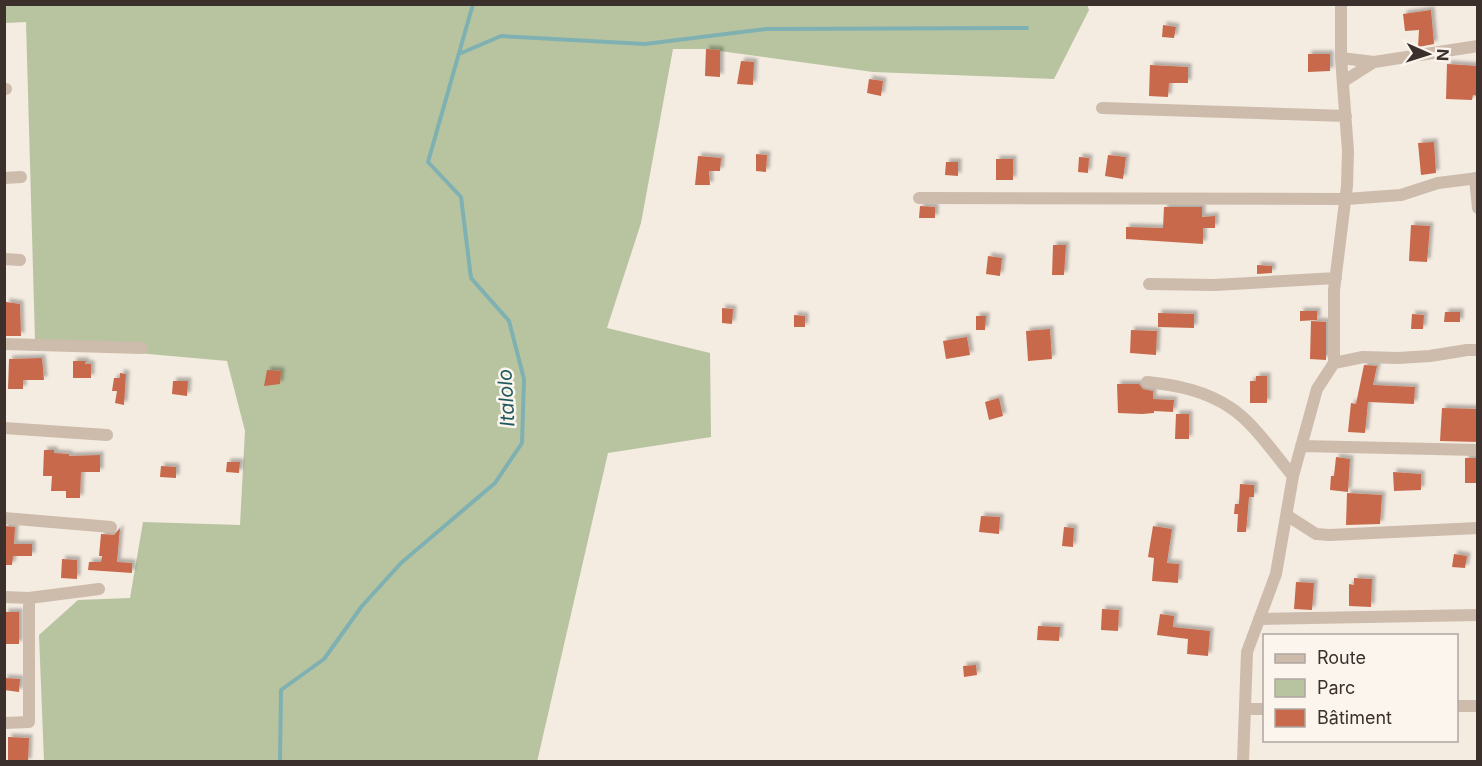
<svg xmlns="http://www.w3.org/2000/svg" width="1482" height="766" viewBox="0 0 1482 766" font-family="Inter,sans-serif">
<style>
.green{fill:#b8c4a0}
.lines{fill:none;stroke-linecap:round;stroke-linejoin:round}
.stream{stroke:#7fb0b2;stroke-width:4}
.building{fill:#c8694b;filter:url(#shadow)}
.street{stroke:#cdbbac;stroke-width:12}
.labels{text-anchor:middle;stroke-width:5;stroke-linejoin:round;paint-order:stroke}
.water-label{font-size:20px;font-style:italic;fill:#1f5a5e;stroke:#fbf5ee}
</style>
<defs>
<filter id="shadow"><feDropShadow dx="3.5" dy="-3.5" stdDeviation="1.5" flood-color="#0004"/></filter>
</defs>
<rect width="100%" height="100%" fill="#f4ebe1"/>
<!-- green -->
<path class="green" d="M5 4H1087L1089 10 1054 79 873 72 705 49H673L641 223 607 328 710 353 711 437 608 453 537 762 44 761 39 635 78 600 130 598 143 522 240 525 245 431 227 361 81 348 35 340 26 22 5 23Z"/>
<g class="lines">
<!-- stream -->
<path class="stream" d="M459 54 501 36 645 44 766 29 1027 28
M280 762 281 690 324 659 362 606 401 563 495 483 522 443 524 379 509 321 471 278 461 197 428 162 473 4"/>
</g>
<!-- building -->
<path class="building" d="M1431 10 1434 44 1418 47 1419 30 1405 31 1403 14Z
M1163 25 1176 27 1174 38 1162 37Z
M706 49 720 50V77L705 76Z
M1308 54H1330V71L1308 72Z
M741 61 754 62 753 85 737 84Z
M1447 64 1478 66V96L1473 95 1472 100 1446 99Z
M1150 65 1188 67V83H1169L1168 97 1149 96Z
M869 79 883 81 881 96 867 93Z
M1434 142 1436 173 1421 175 1418 143Z
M756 154 767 155 766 172 756 171Z
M1108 155 1126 157 1123 179 1105 176Z
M698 156 721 158 720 171H709L710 185H695Z
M1079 157 1089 158 1088 173 1078 172Z
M996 159H1013V180H996Z
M946 162H958V176L945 175Z
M920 206 935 207V218H919Z
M1164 207H1202V217L1215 216V228H1203V244L1126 239V227L1163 228Z
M1411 225 1430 226 1427 262 1409 261Z
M1053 245H1066L1064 275H1052Z
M988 256 1002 258 1000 276 986 274Z
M1257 265 1272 266V273L1257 274Z
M6 302 20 304 21 336H6Z
M722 308 733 309 732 324 722 323Z
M1300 311H1317V320L1300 321Z
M1445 312H1460V322H1444Z
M1158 313 1194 314V328L1158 327Z
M1412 314 1424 315 1423 329H1411Z
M794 315 805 316V327H794Z
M976 316H986L985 330H976Z
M1311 321 1326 322V360L1310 359Z
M1050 329 1052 359 1028 361 1026 331Z
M1131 330 1157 331 1156 355 1130 353Z
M967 337 970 355 946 359 943 341Z
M42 358 44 380H23V389H8L9 359Z
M73 361H86L85 364H91V378H73Z
M1364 365 1377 366 1373 385 1415 387 1414 404 1368 402 1365 433 1348 432 1351 403 1356 404Z
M267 370 281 371 280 384 264 386Z
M120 373 126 374 124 405 115 403 117 391H112L114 378H120Z
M1256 376H1267V403H1250V381H1256Z
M173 381H188L187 396 172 394Z
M1117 384H1139L1143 389 1153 391V399L1174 400 1173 412 1154 411V413L1142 414 1118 413Z
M999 398 1003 416 989 420 985 402Z
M1442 408 1478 409V442L1440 441Z
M1176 414H1189V439H1175Z
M44 450H54V453L69 454V456L100 455V472H81L80 498H66V491H51L52 476H43Z
M1336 457 1350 459 1348 492 1330 490 1331 476H1334Z
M1465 458H1478V483H1465Z
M227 462H240L239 473 226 472Z
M161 466 176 467V478L160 477Z
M1393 472 1421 474V490L1394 491Z
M1240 484 1254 485V497H1249L1246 532H1237L1238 514H1234L1235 504H1239Z
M1347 493 1382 495 1380 524 1346 525Z
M981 516 1000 517 999 534 979 532Z
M4 526 15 527 14 544H32V556H13L12 565H4Z
M1153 526 1172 529 1167 563 1179 564 1178 583 1152 581 1154 558 1148 557Z
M1064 527 1074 528 1073 547 1062 546Z
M120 528 117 562 132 563V573L88 570 89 562H101L102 556H99L101 534 114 535Z
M1454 554 1467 556 1465 568 1452 567Z
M62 559 77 560V579L61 578Z
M1354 578 1372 579 1371 607 1349 606V584L1354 585Z
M1296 582 1314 583 1312 610 1294 609Z
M1102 609 1119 610 1118 631 1101 630Z
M5 612H19V644H4Z
M1160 614 1174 616 1173 627 1210 631 1208 656 1187 654 1188 639 1157 635Z
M1038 626 1060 627 1059 641 1037 640Z
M976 665 977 675 964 677 963 666Z
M4 678 20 679 19 692 4 690Z
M8 737 29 738 28 762H8Z"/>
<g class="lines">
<!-- street -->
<path class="street" d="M1341 58 1374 62 1478 46
M1344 81 1374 62
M4 89H6
M1102 108 1346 116
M4 178 21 177
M1475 178 1478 208
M919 198 1346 199 1401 195 1438 183 1478 178
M4 259 20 260
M1149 284 1215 285 1336 278
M4 344 142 348
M1334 363 1363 357 1398 358 1430 356 1467 350H1478
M1147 382C1177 385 1206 391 1231 408 1254 423 1275 455 1293 476
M4 428 107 435
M1301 446 1478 450
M1288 516 1316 534 1330 535 1478 528
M4 518 111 527
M4 597 29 598 99 589
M1259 619 1478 615
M1456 706H1478
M1246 709H1264
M4 723 29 722V598
M1243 762 1247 652 1276 574 1293 476 1317 389 1334 363V290L1347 186 1348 151 1341 58V4"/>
</g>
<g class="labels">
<!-- water labels -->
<g class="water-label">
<text transform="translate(506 398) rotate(-93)" y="7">Italolo</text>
</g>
</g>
<!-- border -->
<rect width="1482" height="766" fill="none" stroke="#3b302b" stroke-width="12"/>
<!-- legend -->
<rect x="1263" y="634" width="195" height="108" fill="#fbf5ee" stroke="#aea6a0" stroke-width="1.5"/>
<rect x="1275" y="654" width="30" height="9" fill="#cdbbac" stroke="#aea6a0" stroke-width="1.5"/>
<text x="1317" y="664" font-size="18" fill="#3b302b">Route</text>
<rect x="1275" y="679" width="30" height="18" fill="#b8c4a0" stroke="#aea6a0" stroke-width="1.5"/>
<text x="1317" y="694" font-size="18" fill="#3b302b">Parc</text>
<rect x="1275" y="709" width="30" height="18" fill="#c8694b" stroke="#aea6a0" stroke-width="1.5"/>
<text x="1317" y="724" font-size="18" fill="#3b302b">Bâtiment</text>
<!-- north arrow -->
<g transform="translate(1428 54) rotate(93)" stroke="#fbf5ee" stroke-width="4.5" paint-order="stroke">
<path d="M0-4.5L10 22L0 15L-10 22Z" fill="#3b302b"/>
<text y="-9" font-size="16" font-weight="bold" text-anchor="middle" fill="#3b302b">N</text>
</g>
</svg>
